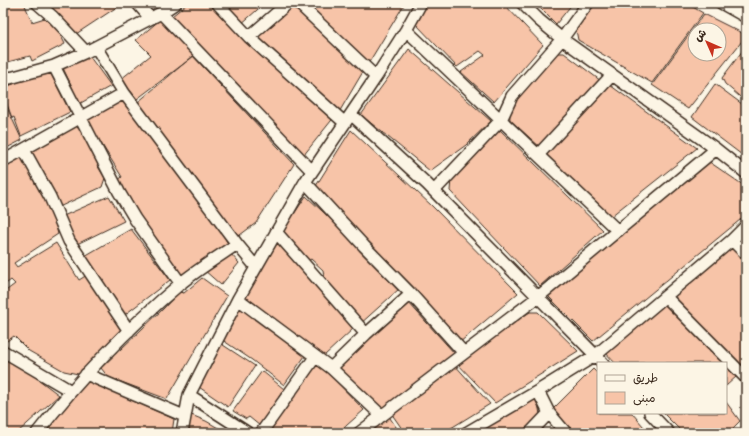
<svg xmlns="http://www.w3.org/2000/svg" width="749" height="436" viewBox="0 0 749 436" font-family="'Gochi Hand','Playpen Sans Arabic',sans-serif">
<style>
.building{fill:#f7c4a8;stroke:#3b2a1e;fill-rule:evenodd}
.lines{fill:none;stroke-linecap:round;stroke-linejoin:round}
.minor-casing{stroke:#3b2a1e;stroke-width:14}
.minor{stroke:#fcf5e5;stroke-width:11}
</style>
<rect width="100%" height="100%" fill="#fcf5e5"/>
<filter id="ink" filterUnits="userSpaceOnUse"><feTurbulence type="fractalNoise" baseFrequency=".025" numOctaves="2"/><feDisplacementMap in="SourceGraphic" scale="8" xChannelSelector="R" yChannelSelector="G"/><feConvolveMatrix kernelMatrix="1 2 1 2 8 2 1 2 1" color-interpolation-filters="sRGB"/></filter>
<g filter="url(#ink)">
<!-- building -->
<path class="building" d="M3 3H24L32 22 51 16 65 44 32 61 30 56 4 63 3 58Z
M49 3H123L73 36Z
M188 3H212L335 116 303 156 172 16Z
M218 3H265L240 25Z
M294 3 364 70 338 114 253 36Z
M307 3H405L368 64Z
M426 3H503L543 45 494 102 461 72 485 55 480 51 457 67 416 24Z
M535 3H573L556 24Z
M595 3H686L703 13 652 83 578 40 576 30Z
M704 14 746 35V36L688 109 652 85ZM695 30H719V54H695Z
M161 19 194 56 137 99 121 79 151 55 136 40Z
M746 46V102L725 84 722 78Z
M409 49 491 121 466 145 430 171 361 115Z
M553 53H564L601 81 541 148 510 120 509 106Z
M193 56 294 164 256 223 236 238 213 208 204 190 138 102Z
M90 57 111 86 79 104 71 90 73 89 62 66 81 58Z
M49 70 70 112 21 136 14 117 12 118 3 93V88Z
M607 83 697 148 611 216 574 181 543 154Z
M715 84 746 107V158L692 117Z
M121 98 221 232 230 247 181 278 117 181 122 177 86 119Z
M3 99 22 140 3 150Z
M77 122 100 162 97 165 105 178 102 187 57 208 27 152Z
M499 129 603 230 540 286 450 191 451 179Z
M351 130 432 206 518 293 459 343 314 189Z
M21 153 48 198 58 234 14 263 17 267 56 243 79 280 87 275 128 331 78 374 64 371 29 351 14 336 7 341 3 340V293L15 284 11 280 3 286V164Z
M708 161 746 187V215L593 341 546 294Z
M109 196 124 221 75 245 61 217Z
M306 196 367 253 399 289 359 325 325 282 323 270 311 259 308 261 282 232Z
M131 229 170 280 123 316 83 257Z
M279 240 354 328 324 356 314 354 244 299Z
M732 246 746 261V369L744 370 672 297Z
M230 253 239 263 221 285 204 270Z
M202 278 227 296 167 399 108 377 101 368 163 309 179 292 184 293Z
M408 302 456 355 384 412 373 400 362 392 337 368Z
M664 302 724 363H615L604 351Z
M239 304 305 356 284 385 252 360 221 339Z
M530 312H538L578 351 495 403 455 361Z
M220 343 255 366 228 407 196 385Z
M6 355 59 395 17 433H3V357Z
M453 363 490 404 443 433H405L391 413Z
M317 364 334 379 364 410 338 433H266Z
M726 365 737 376 726 386Z
M593 369 598 374V413H632L649 433H571L551 411Z
M262 371 284 389 260 426 249 417 246 419 233 411Z
M89 381 174 419 172 433H38Z
M534 395 538 402 540 415 521 433H469Z
M726 402 740 421 733 428 735 433H683L663 413H726Z
M189 414 206 421 227 433H186Z
M388 415 400 433H364Z"/>
<g class="lines">
<!-- minor casing -->
<g class="minor-casing">
<path id="minor" d="M37 3 53 17 86 52
M137 3 150 18
M217 3 249 37 345 123
M298 3 376 77
M522 3 539 20 562 39 716 149 746 173
M721 3 746 17
M738 12 745 3
M161 13 312 171
M406 30 618 231
M249 37 288 3
M96 47 124 93 237 244
M54 66 119 192 135 219 181 284
M3 76 10 78 54 66 86 52 161 13 176 3
M351 114 427 184 603 363
M24 150 50 197 69 241 129 331
M538 155 612 75
M3 161 124 93
M305 182 364 246 411 294 464 353
M434 191 501 120 512 96 562 39 588 3
M276 232 366 334
M732 240 746 254
M666 297 746 378
M238 299 331 368 382 416
M3 351 71 391
M331 368 366 334 411 294
M86 374 184 416
M538 391 549 413 566 433
M189 395 248 433
M650 413 669 433
M37 433C79 379 127 329 180 284 197 270 218 257 237 244L256 267
M182 433 189 395 238 299 305 182 376 77 406 30 421 3
M261 433 315 357
M359 433 538 297 716 149
M466 433 538 391 596 355 732 240 746 226
M530 433 549 413"/>
</g>
<!-- minor -->
<use href="#minor" class="minor"/>
</g>
</g>
<!-- margin -->
<rect width="749" height="436" fill="none" stroke="#fcf5e5" stroke-width="16"/>
<rect x="8" y="8" width="733" height="420" fill="none" stroke="#3b2a1e" stroke-width="1.5" filter="url(#ink)"/>
<!-- legend -->
<rect x="597" y="362" width="130" height="52" fill="#fcf5e5" stroke="#afa495"/>
<rect x="605" y="375" width="20" height="6" fill="#fcf5e5" stroke="#afa495"/>
<text x="633" y="382" font-size="12" fill="#3b2a1e">طريق</text>
<rect x="605" y="392" width="20" height="12" fill="#f7c4a8" stroke="#afa495"/>
<text x="633" y="402" font-size="12" fill="#3b2a1e">مبنى</text>
<!-- north arrow -->
<g transform="translate(707 42) rotate(315)"><circle r="19" fill="#fcf5e5" stroke="#afa495"/>
<path d="M0-3L7 15L0 10L-7 15Z" fill="#c8321e"/>
<text y="-6" font-size="11" font-weight="bold" text-anchor="middle" fill="#3b2a1e">ش</text>
</g>
</svg>
